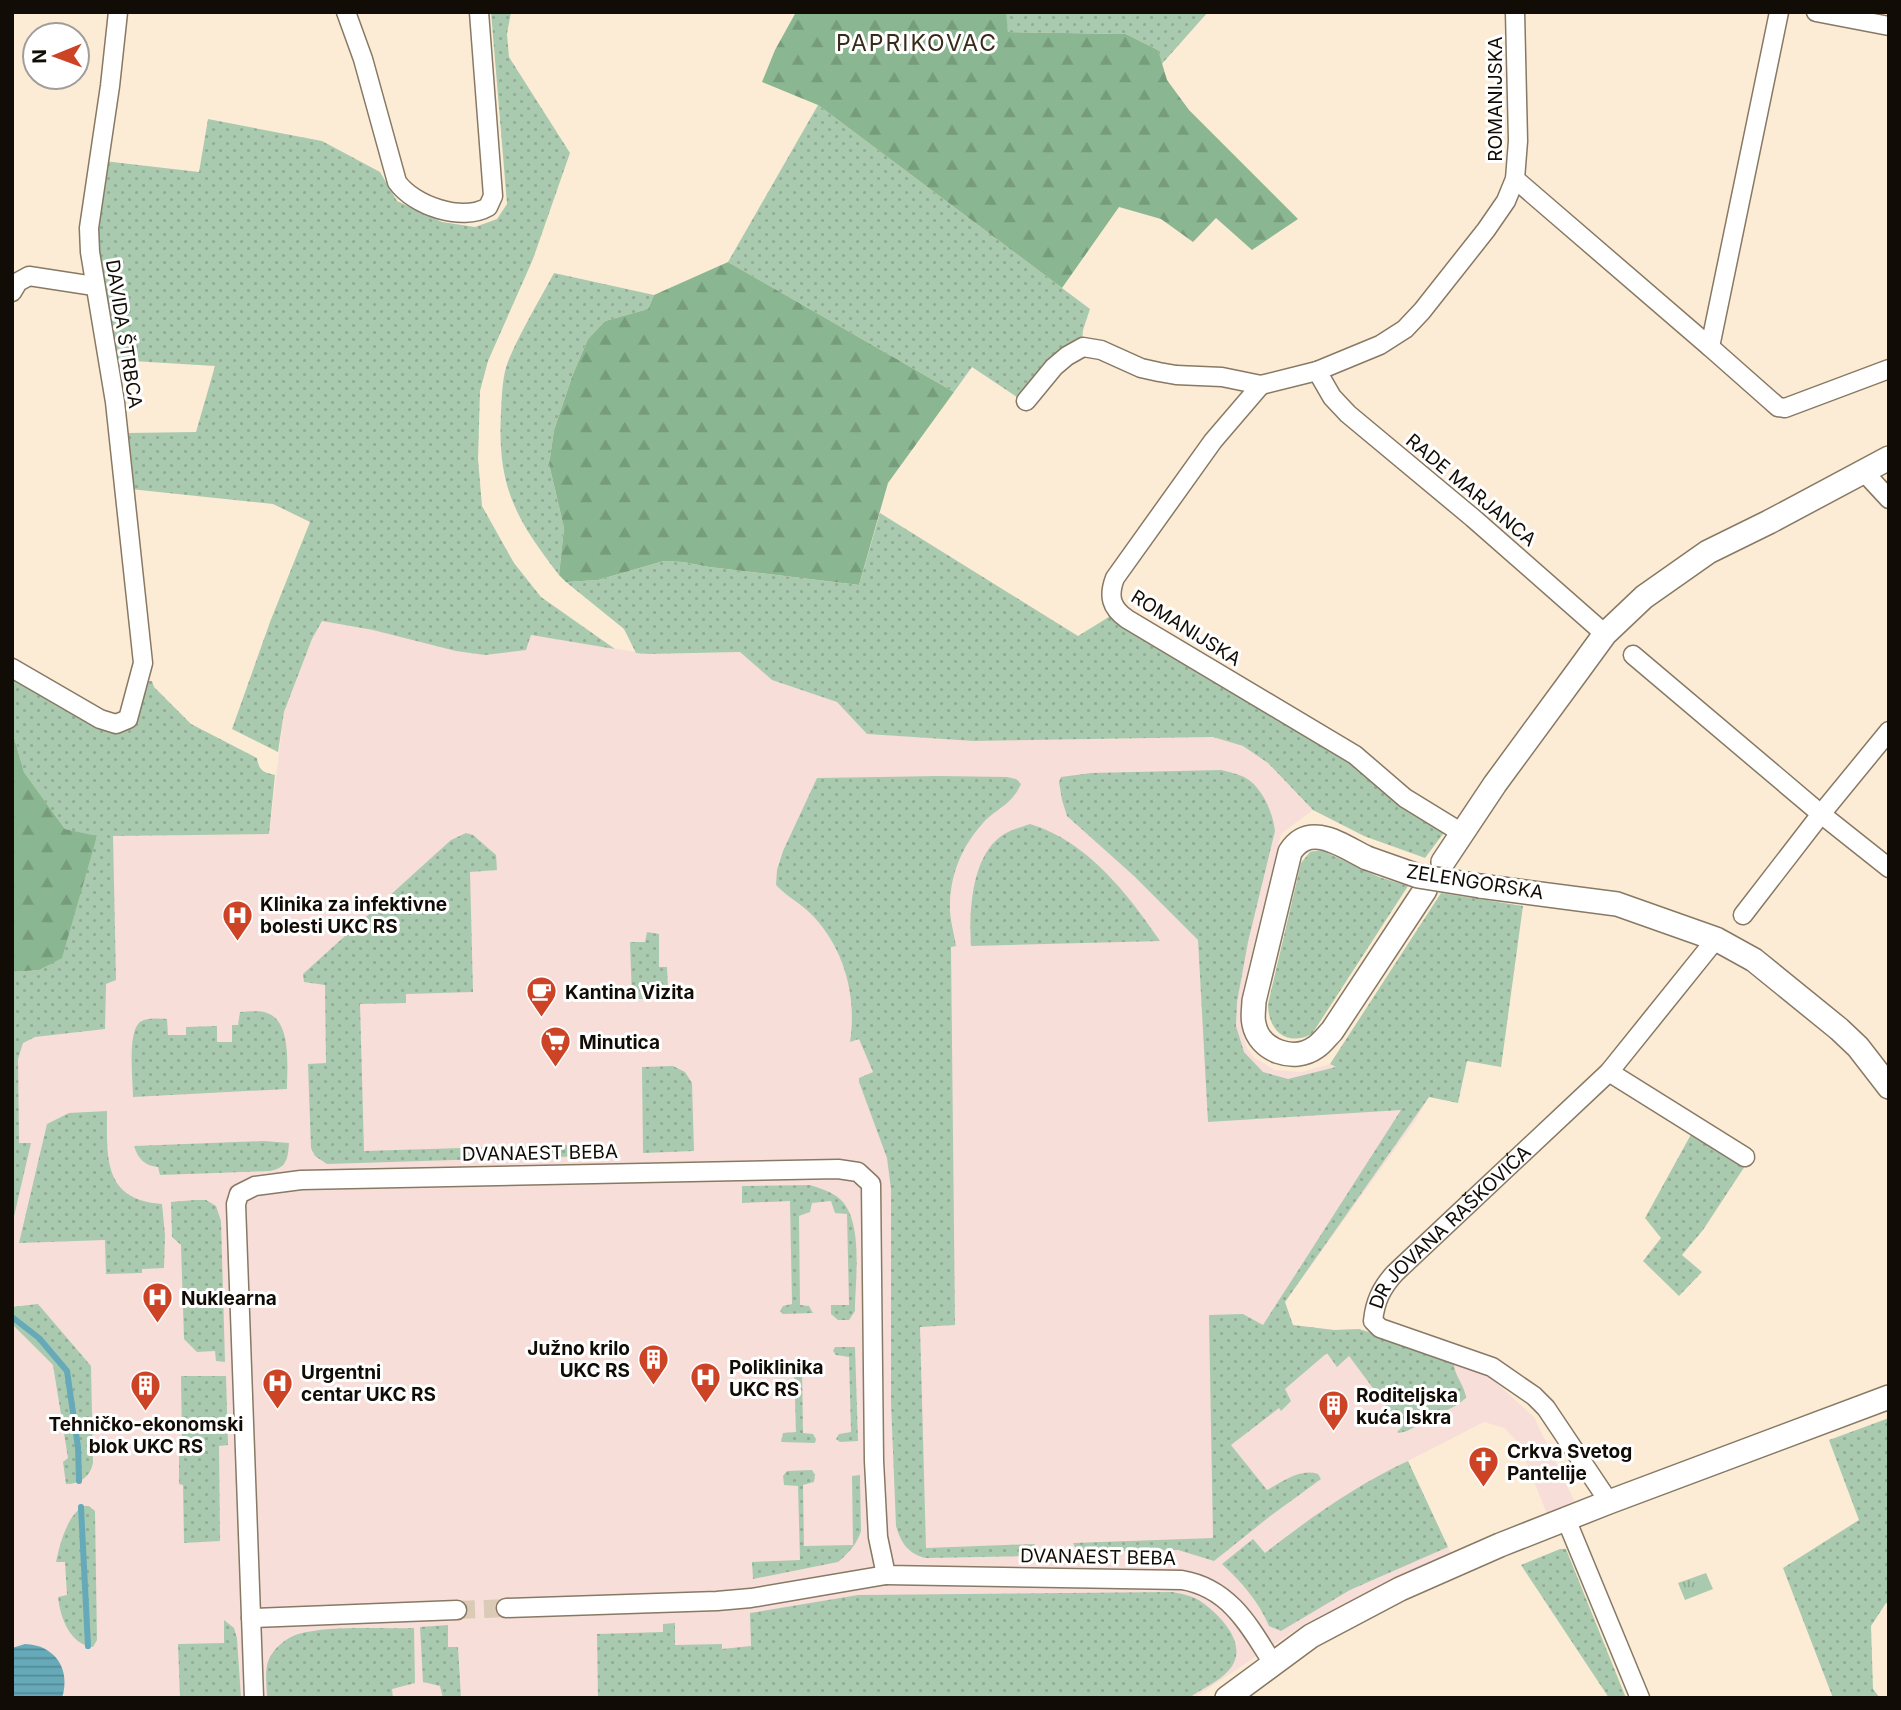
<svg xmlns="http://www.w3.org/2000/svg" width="1901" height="1710" font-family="Inter,sans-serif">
	<defs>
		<pattern id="grass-dots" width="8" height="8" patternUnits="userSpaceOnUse" patternTransform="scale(1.75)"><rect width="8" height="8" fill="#aacaaf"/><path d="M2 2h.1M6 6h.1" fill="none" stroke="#91ac95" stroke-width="1.8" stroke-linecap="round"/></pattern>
		<pattern id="forest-firs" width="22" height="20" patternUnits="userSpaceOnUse" patternTransform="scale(1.75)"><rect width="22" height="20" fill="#8ab791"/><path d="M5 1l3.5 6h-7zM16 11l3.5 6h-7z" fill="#769c7c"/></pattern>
		<pattern id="park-tufts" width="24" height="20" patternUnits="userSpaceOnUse" patternTransform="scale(1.75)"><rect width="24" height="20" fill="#aacaaf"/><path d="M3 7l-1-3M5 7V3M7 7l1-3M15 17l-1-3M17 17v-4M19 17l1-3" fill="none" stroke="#91ac95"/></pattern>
		<pattern id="water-rules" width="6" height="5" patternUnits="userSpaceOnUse" patternTransform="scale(1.75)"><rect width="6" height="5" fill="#66aab9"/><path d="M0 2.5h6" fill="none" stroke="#538994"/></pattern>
	</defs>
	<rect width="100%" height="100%" fill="#fdecd5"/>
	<path fill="#f8ded8" d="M322 621 373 630 530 635 649 654 740 652 772 680 837 702 867 734 974 741 1213 737 1243 746 1268 763 1313 810 1281 834 1243 990 1242 1032 1247 1048 1255 1058 1275 1070 1302 1072 1330 1064 1429 1097 1414 1123 1285 1302 1292 1325 1334 1330 1359 1329 1454 1359 1491 1378 1534 1417 1575 1502 1547 1514 1521 1449 1514 1438 1504 1428 1484 1422 1408 1461 1451 1553 1397 1576 1305 1624 1194 1698H12V972L39 970 97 836 269 834 284 712 312 639Z"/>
	<g fill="url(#grass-dots)">
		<path d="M491 12H511L507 34 509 57 570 153 533 259 488 361 480 391 478 459 482 506 514 563 541 597 615 649 531 635 526 650 485 655 456 651 373 630 322 621 312 639 284 712 278 752 232 729 270 622 310 522 273 504 130 489 126 433 196 432 215 366 116 360 96 238 104 161 199 172 208 119 322 141 380 172 397 201 442 222 475 227 497 219 507 204Z"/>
		<path d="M1208 12 1161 65 1158 50 1126 34 1008 32 1005 13Z"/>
		<path d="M818 105 1090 309 1083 330 1082 341 1020 399 972 367 954 392 728 262Z"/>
		<path d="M554 273 654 295 648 309 605 321 588 339 573 374 554 430 549 464 564 528 559 575C515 518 497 486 501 412 502 395 502 375 509 359 522 329 539 301 554 273Z"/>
		<path d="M880 513 1078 636 1112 615 1342 752 1446 830 1425 858 1364 836 1313 810 1268 763 1243 746 1213 737 974 741 867 734 837 702 772 680 740 652 649 654 636 653 624 629 566 582 598 580 664 561 683 562 709 567 859 585Z"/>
		<path d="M12 674 120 729 144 681H152L154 687 191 724 257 758C259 771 263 772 275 775L269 834 113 836 116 980 106 984 105 1029 35 1037 23 1043 18 1059 19 1143H31L12 1225V972L39 970 97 837 65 829 24 772 12 730Z"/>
		<path d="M1221 770C1229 772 1238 774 1244 777 1262 786 1273 813 1275 831L1248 942 1237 1002 1236 1026 1244 1052 1263 1072 1288 1079 1336 1067 1330 1064 1441 893 1523 906 1501 1067 1467 1061 1458 1103 1429 1097 1285 1302 1293 1325 1334 1330 1359 1329 1454 1359C1452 1374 1465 1384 1466 1398L1457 1405 1407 1431 1399 1433 1397 1432 1402 1427 1349 1356 1337 1367 1327 1353 1285 1389 1291 1401 1281 1411 1279 1408 1231 1445 1267 1490C1282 1482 1300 1468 1318 1474L1321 1479 1269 1517 1214 1561 1178 1550 1082 1552 1076 1549 1073 1543 1213 1538 1209 1315 1243 1314 1263 1325 1401 1110 1208 1122 1198 940 1134 876 1067 816 1062 800 1059 782 1061 777 1091 773Z"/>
		<path d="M939 776 1007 777 1016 779 1021 784C1011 806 998 807 983 823 963 845 951 872 950 903 949 917 954 933 956 946L951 947 955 1325 920 1327 926 1548 1035 1544 1032 1551 1026 1556 926 1558C908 1554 901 1543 896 1526L891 1403V1189L887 1158 859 1082V1078L873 1072 859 1039 850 1042C857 997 845 950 813 916 802 904 787 897 776 885L777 870 783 851 817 778Z"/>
		<path d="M1030 824C1087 841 1128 894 1160 941L971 946C969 913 971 859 1000 837 1009 830 1019 828 1030 824Z"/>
		<path d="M466 833 473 835 496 855 497 870 470 872 473 992 406 994V1003L360 1004 364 1151 596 1144 595 1150 587 1156 327 1164 315 1156 311 1148 308 1064 326 1063 325 985 304 982 303 974 451 840Z"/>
		<path d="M1321 850 1379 877 1408 886 1312 1034C1287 1047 1268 1031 1268 1004L1301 863 1310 852Z"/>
		<path d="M647 932 659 934V967H667L668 989H654V999H632L630 942H645Z"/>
		<path d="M240 1012C248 1012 259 1010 267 1013 292 1021 287 1068 287 1089L133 1097C133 1080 127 1032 140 1022 147 1017 159 1019 167 1019L168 1035H186V1027L217 1026V1042H232V1025H238Z"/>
		<path d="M673 1066 685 1072 692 1083 694 1151 643 1153 642 1067Z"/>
		<path d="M107 1111C107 1158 103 1200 162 1204L165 1235 164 1268 142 1269V1273L106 1274 105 1240 19 1243 47 1124 69 1113Z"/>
		<path d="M1694 1129 1747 1163 1703 1230 1682 1255 1702 1272 1679 1296 1643 1261 1661 1238 1645 1218Z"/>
		<path d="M264 1141 289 1143C288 1158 287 1168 270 1171L160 1175 158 1167C145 1166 138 1159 134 1146Z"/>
		<path d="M810 1185C820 1188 832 1192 840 1199 864 1221 855 1280 855 1311L849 1320H838L831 1314V1305H849L847 1214 835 1213 831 1201 812 1203 810 1212 799 1216 800 1305 809 1306 813 1313 783 1314 780 1311 783 1306 792 1304 790 1201 742 1203V1186Z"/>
		<path d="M195 1200H206L216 1206 221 1221 225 1362 216 1361 215 1351 197 1352 184 1339 181 1245 172 1237 171 1202Z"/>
		<path d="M38 1304 91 1366 93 1463C90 1477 80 1484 66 1484L63 1462 68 1458 53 1365 12 1324V1307Z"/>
		<path d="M835 1347H855L858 1441 840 1442 836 1439 839 1434 851 1432 849 1357 836 1355 833 1351Z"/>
		<path d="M794 1366H802L803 1433 813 1434 816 1439 815 1443 781 1442 783 1433 796 1432Z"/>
		<path d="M181 1376H226L228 1445 219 1446 220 1541 184 1543 183 1485 179 1484V1447L182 1446Z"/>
		<path d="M1889 1418V1604L1886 1603 1871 1626 1873 1689 1880 1698H1833L1783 1568 1859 1520 1829 1440Z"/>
		<path d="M1408 1461 1448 1547 1350 1590 1281 1631 1269 1626C1258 1600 1242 1583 1222 1564L1253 1539 1265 1553C1310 1518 1356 1485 1408 1461Z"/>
		<path d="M812 1470 815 1475 814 1482 803 1485 804 1546 853 1545 852 1476 860 1475 861 1531C857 1544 848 1554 838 1562L753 1579 752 1562 800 1560 798 1486 784 1485 783 1476 787 1471Z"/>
		<path d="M84 1506H89L95 1511 97 1640 93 1647C70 1645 60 1617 58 1597L67 1595 65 1562H56C60 1544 67 1515 84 1506Z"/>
		<path d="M1560 1549H1566L1626 1698H1609L1521 1565Z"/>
		<path d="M1172 1592C1183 1594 1194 1596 1203 1603 1222 1617 1250 1646 1229 1670 1219 1682 1201 1689 1189 1698H598L597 1634 663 1632V1624L675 1623V1645L722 1644V1649L751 1646 750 1613 858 1595Z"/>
		<path d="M224 1620 234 1628 237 1638 241 1698H180L178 1644 224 1643Z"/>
		<path d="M448 1625V1647H458L461 1698H443L440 1686 423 1682 420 1627Z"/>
		<path d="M414 1628 415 1683 392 1689 393 1698H267C267 1686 264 1670 269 1659 274 1648 286 1638 298 1634 331 1625 379 1629 414 1628Z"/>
	</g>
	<g fill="url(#forest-firs)">
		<path d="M796 12H1006L1008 32 1126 34 1158 50 1167 80 1189 110 1298 219 1252 250 1216 218 1193 242 1161 219 1119 207 1062 288 818 105 762 82 775 50Z"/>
		<path d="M728 262 954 392 888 483 859 585 709 567 683 562 664 561 598 580 566 582 559 575 564 528 549 464 554 430 573 374 588 339 605 321 648 309 654 295Z"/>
		<path d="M12 730 24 772 65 829 97 836 62 958 39 970 12 972Z"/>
	</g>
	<path fill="url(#park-tufts)" d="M1706 1573 1713 1589 1685 1600 1678 1583Z"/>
	<path fill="url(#water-rules)" d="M25 1644C55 1645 71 1669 62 1698H12V1648Z"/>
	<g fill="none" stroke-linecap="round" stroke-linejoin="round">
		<g stroke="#66aab9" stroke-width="6">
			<path d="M12 1317 39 1338 67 1371 78 1447 79 1481"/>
			<path d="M81 1507 88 1646"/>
		</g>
		<path stroke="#dacab6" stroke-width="18" stroke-dasharray="18 9" stroke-linecap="butt" d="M457 1610 506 1608"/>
		<defs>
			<g id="minor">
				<path d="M346 12 363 59 397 182C414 206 462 222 488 207L493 196 479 12"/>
				<path d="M1816 12 1889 26"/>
				<path d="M1515 179 1710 347 1779 12"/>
				<path d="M12 292 18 282 29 276 94 286"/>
				<path d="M1710 347 1770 400 1778 407 1785 408 1889 369"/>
				<path d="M1317 371 1332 397 1348 414 1473 518 1605 634"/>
				<path d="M1261 385 1213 441 1115 578C1108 596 1111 608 1127 619L1355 755 1405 798 1462 833"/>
				<path d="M1026 401 1054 367 1067 356 1083 347 1101 350 1141 368 1159 372 1176 375 1222 377 1261 385 1317 371 1380 345 1405 329 1422 311 1486 230 1506 201 1515 179 1518 141 1515 12"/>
				<path d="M1864 472 1889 499"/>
				<path d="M1633 655 1821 814 1889 868"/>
				<path d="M12 668 100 719 116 724 128 719 143 663 115 402 90 252 89 228 110 86 118 12"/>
				<path d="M1743 915 1821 814 1889 731"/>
				<path d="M1609 1072 1745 1157"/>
				<path id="s1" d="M1609 1502 1546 1408 1534 1396 1492 1367 1380 1328 1373 1321C1375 1302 1381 1288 1395 1273L1609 1072 1716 939"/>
				<path d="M1566 1519 1640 1698"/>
				<path d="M506 1608 717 1601 751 1598 886 1575"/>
				<path d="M251 1618 457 1610"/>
				<path d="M254 1698 236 1204 239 1194 255 1186 301 1180 838 1169 858 1172 871 1184 874 1461 878 1537 886 1575 1182 1580C1229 1588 1249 1625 1272 1662"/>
			</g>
			<g id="tertiary">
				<path d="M1367 858C1342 846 1310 821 1290 852L1254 1001C1254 1008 1252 1017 1254 1024 1259 1051 1294 1063 1316 1047 1322 1043 1327 1036 1332 1031L1425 890"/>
				<path d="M1443 862 1495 784 1578 671 1605 634 1644 597 1708 552 1769 522 1889 458"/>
				<path d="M1480 886 1617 904 1716 939 1754 960 1839 1029 1858 1047 1889 1087"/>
				<path d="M1227 1698 1311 1636 1400 1589 1500 1545 1609 1502 1889 1397"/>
			</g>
		</defs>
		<use href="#minor" stroke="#877964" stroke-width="21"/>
		<use href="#tertiary" stroke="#877964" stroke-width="26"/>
		<use href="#minor" stroke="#fff" stroke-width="18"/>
		<use href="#tertiary" stroke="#fff" stroke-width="23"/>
		<defs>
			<path id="tertiary-bridge" d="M1367 858 1418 876 1480 886"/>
		</defs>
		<use href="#tertiary-bridge" stroke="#877964" stroke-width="26" stroke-linecap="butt"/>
		<use href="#tertiary-bridge" stroke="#fff" stroke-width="23"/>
	</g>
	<defs>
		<symbol id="hospital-pin" viewBox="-11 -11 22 30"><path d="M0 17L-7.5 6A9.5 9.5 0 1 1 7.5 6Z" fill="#cd4325" stroke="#fff"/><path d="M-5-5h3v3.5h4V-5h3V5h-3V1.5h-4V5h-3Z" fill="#fff"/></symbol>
		<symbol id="cafe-pin" viewBox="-11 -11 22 30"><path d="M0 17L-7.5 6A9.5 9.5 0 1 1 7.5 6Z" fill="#cd4325" stroke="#fff"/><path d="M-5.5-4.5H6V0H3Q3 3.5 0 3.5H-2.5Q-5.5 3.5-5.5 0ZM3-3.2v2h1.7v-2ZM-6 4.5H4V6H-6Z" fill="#fff"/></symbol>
		<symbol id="supermarket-pin" viewBox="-11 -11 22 30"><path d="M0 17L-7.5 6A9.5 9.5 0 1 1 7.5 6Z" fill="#cd4325" stroke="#fff"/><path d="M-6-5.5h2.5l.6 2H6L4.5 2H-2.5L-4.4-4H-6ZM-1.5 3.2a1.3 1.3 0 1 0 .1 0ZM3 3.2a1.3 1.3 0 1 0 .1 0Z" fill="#fff"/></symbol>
		<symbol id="building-pin" viewBox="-11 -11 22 30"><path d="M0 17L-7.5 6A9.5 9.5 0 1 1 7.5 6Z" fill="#cd4325" stroke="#fff"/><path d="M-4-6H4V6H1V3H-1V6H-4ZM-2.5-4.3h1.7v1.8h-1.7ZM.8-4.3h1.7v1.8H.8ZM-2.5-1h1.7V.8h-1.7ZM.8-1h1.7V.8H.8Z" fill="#fff"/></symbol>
		<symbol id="church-pin" viewBox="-11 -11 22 30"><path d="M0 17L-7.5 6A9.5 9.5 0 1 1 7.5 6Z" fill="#cd4325" stroke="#fff"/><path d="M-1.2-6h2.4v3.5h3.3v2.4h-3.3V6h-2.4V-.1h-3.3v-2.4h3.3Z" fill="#fff"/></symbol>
	</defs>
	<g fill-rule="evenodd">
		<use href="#hospital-pin" x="220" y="898" width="35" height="47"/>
		<use href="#cafe-pin" x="524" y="974" width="35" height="47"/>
		<use href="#supermarket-pin" x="538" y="1024" width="35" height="47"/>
		<use href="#hospital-pin" x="140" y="1280" width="35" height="47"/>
		<use href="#building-pin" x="636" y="1342" width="35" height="47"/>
		<use href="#hospital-pin" x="688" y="1360" width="35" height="47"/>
		<use href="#hospital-pin" x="260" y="1366" width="35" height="47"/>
		<use href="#building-pin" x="128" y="1368" width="35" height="47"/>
		<use href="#building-pin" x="1316" y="1388" width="35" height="47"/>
		<use href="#church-pin" x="1466" y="1444" width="35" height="47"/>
	</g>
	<g text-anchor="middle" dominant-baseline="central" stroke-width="6" stroke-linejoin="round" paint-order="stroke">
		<g font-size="19" fill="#110c05" stroke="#fff">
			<text transform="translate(1495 99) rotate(-90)">ROMANIJSKA</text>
			<text transform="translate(124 334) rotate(81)">DAVIDA ŠTRBCA</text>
			<text transform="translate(1471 490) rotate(40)">RADE MARJANCA</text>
			<text transform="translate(1186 628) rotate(32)">ROMANIJSKA</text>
			<text transform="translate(1475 882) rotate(9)">ZELENGORSKA</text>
			<text transform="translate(540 1153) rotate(-1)">DVANAEST BEBA</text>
			<text stroke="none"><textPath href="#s1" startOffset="434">DR JOVANA RAŠKOVIĆA</textPath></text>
			<text transform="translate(1098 1557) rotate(1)">DVANAEST BEBA</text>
		</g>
		<g font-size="19" font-weight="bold" fill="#110c05" stroke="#fff" text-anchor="start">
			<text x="260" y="904">Klinika za infektivne<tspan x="260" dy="22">bolesti UKC RS</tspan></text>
			<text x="565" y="992">Kantina Vizita</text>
			<text x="579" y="1042">Minutica</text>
			<text x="181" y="1298">Nuklearna</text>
			<text x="630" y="1348" text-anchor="end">Južno krilo<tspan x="630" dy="22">UKC RS</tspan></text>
			<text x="729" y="1367">Poliklinika<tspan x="729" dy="22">UKC RS</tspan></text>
			<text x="301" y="1372">Urgentni<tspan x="301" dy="22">centar UKC RS</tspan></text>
			<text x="1356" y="1395">Roditeljska<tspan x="1356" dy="22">kuća Iskra</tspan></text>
			<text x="146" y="1424" text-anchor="middle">Tehničko-ekonomski<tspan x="146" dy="22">blok UKC RS</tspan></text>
			<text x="1507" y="1451">Crkva Svetog<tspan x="1507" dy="22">Pantelije</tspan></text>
		</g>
		<g font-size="23" letter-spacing="2" fill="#372a18" stroke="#fff">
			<text x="917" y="43">PAPRIKOVAC</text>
		</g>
	</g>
	<rect width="1901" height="1710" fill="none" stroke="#110c05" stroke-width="28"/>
	<g transform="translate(56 56) rotate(269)"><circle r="33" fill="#ffffff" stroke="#a09e9b" stroke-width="2"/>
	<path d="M0-5L12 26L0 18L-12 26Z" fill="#cd4325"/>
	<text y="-10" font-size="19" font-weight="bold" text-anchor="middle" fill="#110c05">N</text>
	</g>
</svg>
